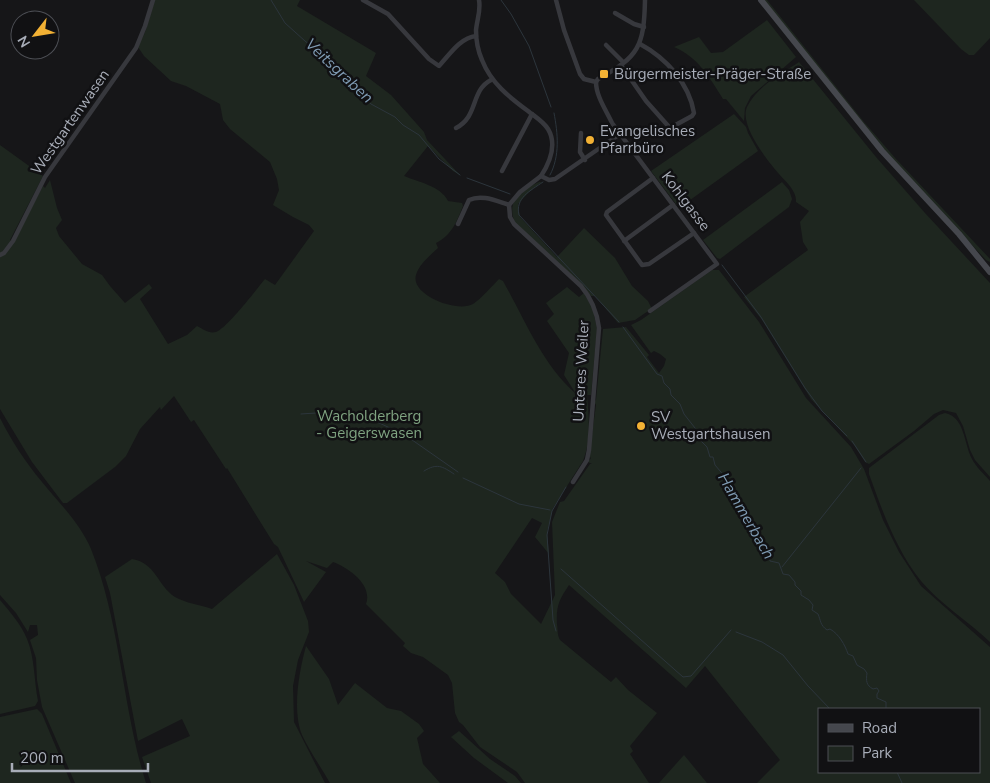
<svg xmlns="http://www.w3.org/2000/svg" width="990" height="783" font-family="'Nunito Sans',sans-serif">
	<rect width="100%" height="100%" fill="#161618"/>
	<g fill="#1e261f" fill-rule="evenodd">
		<path d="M155 0H300L297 6 376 53 366 76 391 95 424 132 427 140 461 176 453 171 428 146 404 176C418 182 441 186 448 201L462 203 463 206C457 221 452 235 436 243L438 248C431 255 419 264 416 275 410 295 457 313 473 304 482 298 491 287 499 279L503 281C525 320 542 364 576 394L564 375 569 353 547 321 554 314 546 303 567 287 579 297 584 293 593 309 597 329 591 395H587C589 417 591 441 583 461L553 508 547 532 549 554 535 537 542 523 532 518 495 573 505 582 511 594 541 624 555 595 552 522 560 502 564 501 590 464H592L588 462 591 458 589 456 596 405 594 402 596 400 603 329 626 327 649 355 647 357 659 373 664 366 666 359 660 354 654 351 651 353 631 325 641 320 712 270H719L759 322 806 398 851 447 864 469 883 520 899 552 921 586 990 647V783H757L780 760 705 666 686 688 569 585C559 600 556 606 557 624 558 630 557 635 560 640L611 682 616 677 628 690 657 713 630 746 633 751 630 754 649 783H525L517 772 480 747 463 725 459 722 455 713 452 683 448 675 423 657 411 653 403 646 405 643 366 604C373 585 349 568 333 562L327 568 306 561 326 572 304 602 278 547 274 544 227 468 226 469 194 420 191 422 174 396 161 410 160 407 140 429 126 456 115 467 67 503H63L32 462 0 409V145L43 176 10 240 13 242 43 186 45 188 50 180 57 208 62 220 56 228 59 236 82 264 102 275 110 286 125 303 149 284 152 288 140 299 168 344 187 335 197 326C203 329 209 334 216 332 227 328 256 290 265 279L275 285 314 231 309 225 293 217 273 205 279 190 277 179 270 162 230 129 223 120 220 104 186 86 171 81 144 56 138 47 145 32ZM819 709H979V772H819Z"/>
		<path d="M764 0H767L864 122 896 159 990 259V262L986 260 884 151Z"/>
		<path d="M914 0H990V38L974 55H969L961 49Z"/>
		<path d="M767 20 796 57 751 96 745 108 744 121 726 99H723C710 78 698 57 674 47L699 37 711 53 723 52Z"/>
		<path d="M799 62 876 157 925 213 990 283V477L975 460 970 450 963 426 956 413 943 410 934 414 914 431 869 464 865 462 854 445 811 399 762 320 744 297 808 250 803 242 800 222 809 211 796 202C797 191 786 182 779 174 767 160 739 125 747 107 757 86 781 74 799 62Z"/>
		<path d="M734 114 746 127 748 133 758 151 679 208 651 171Z"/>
		<path d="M539 182H542L529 192 518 204 520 217 557 257 584 228 615 258 632 286 648 301 651 307V309L635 320 618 323 595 296H591L515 223C506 201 520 190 539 182Z"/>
		<path d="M782 182 789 190 792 199 789 207 720 259 717 258 703 240Z"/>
		<path d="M945 413C965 417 964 444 972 459 976 467 984 474 990 481V642C968 621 940 604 921 581 896 550 882 510 869 474V468L939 415Z"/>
		<path d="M0 418C11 440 26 463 42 482 59 503 80 523 91 549 121 624 122 707 146 783H75L42 707 37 680 36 658 30 640 38 635 37 625H30L28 632 16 613 0 595Z"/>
		<path d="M277 554 294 585 308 621 309 632 298 660 293 686 294 722 325 783H151L142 757 190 736 182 719 138 741 110 593 105 577 132 559C156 563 157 585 175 597 185 603 201 605 212 609Z"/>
		<path d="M0 600C10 612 21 624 27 639 35 658 34 681 38 701L35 706 0 714Z"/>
		<path d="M306 646 329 679 338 705 355 683 387 708 401 711 419 724 424 731 417 738 423 764 440 783H330C321 767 310 752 302 735 292 710 299 672 306 646Z"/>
		<path d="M37 709 42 714 71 783H0V717Z"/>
		<path d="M459 731 490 759 515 776 521 783H508L474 758 451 737Z"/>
		<path d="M684 755 707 783H659Z"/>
	</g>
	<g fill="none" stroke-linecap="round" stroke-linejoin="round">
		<g stroke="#2c353c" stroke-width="1">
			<path d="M271 0 285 23 305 41 344 72 356 85 362 96 371 104 395 117 403 125 419 135 439 159 460 175"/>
			<path d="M501 0 511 14 529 46 551 107"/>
			<path d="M550 175C560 156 558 134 554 113"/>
			<path d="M467 178 510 194"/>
			<path d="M543 182C530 191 515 198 519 215L619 322"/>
			<path d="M722 265 761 317 805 388 822 411 847 436"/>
			<path d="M623 327 657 374 662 376 664 383 670 389 671 395 680 404 684 414 695 428 700 440 707 447 710 457H713L715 465 726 478 725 483 726 486 732 490 733 496 737 500V507L745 511C748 521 753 527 757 536L761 538 764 545V549L769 551 770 561 779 563 783 574 789 575 795 582V585L801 591V595L809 600 813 605 812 610 818 614C821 621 820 625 827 630L830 629C839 634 845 645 848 654L853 656 857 665 864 669 867 673C866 681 866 685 873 689L877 688 879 691 877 694V698L886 702V709"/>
			<path d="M301 414 316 413 375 421 405 435 458 472"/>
			<path d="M852 441 866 462"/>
			<path d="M424 471C437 463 442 466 454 474"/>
			<path d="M463 478 519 504 550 510"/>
			<path d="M782 567 861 468"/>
			<path d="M561 569 683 677 691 676 731 630"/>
			<path d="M556 631 553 620 547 535 552 511 566 487"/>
			<path d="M736 632 762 642 783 655 808 686 830 709"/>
			<path d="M897 772 902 783"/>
		</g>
		<g stroke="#37383d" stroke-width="4.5">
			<path d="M363 0 388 14 429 59 439 66C450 54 460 38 476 36"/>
			<path d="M479 0C481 11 477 19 476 30 476 40 478 51 482 60 491 83 509 97 528 111 534 116 543 121 548 129 557 144 550 162 541 176"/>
			<path d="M556 0 564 30 580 74 584 79 596 82C596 96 606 110 612 123L717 264 650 311"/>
			<path d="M615 13 634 24 644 27"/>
			<path d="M606 45 623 62"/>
			<path d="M621 65 646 101 670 128 692 116 694 113C689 83 666 58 640 44"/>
			<path d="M596 82 598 79C639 57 644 46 645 0"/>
			<path d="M456 128C479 116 470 91 491 80"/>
			<path d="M581 133 580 152 585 160"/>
			<path d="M502 171 532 114"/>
			<path d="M653 178 607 212 606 215 642 265 649 264 694 233"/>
			<path d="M458 224 469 200C482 194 496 201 509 205"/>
			<path d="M624 241 673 205"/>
			<path d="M0 255 4 253 13 241 45 177 136 48 145 26 153 0"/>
			<path d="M573 482 587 460 589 450 599 328C597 312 592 299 581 286L514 224 510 217 509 205 520 192 541 176 549 180 555 179 620 134"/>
		</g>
		<path stroke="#45474d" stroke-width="6" d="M761 0 882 151 959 234 990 272"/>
	</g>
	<g fill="#f2b134" stroke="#111113" stroke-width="2">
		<rect x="599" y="69" width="10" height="10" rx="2.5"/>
		<circle cx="590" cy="140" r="5"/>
		<circle cx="641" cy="426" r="5"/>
	</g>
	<g text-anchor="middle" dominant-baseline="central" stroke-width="5" stroke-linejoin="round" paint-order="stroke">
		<g font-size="15" fill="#a8adb8" stroke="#111113" text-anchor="start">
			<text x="614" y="74">Bürgermeister-Präger-Straße</text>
			<text x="600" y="131">Evangelisches<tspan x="600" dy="17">Pfarrbüro</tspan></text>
			<text x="651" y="417">SV<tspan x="651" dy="17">Westgartshausen</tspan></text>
		</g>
		<g font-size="15" fill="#a8adb8" stroke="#111113">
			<text transform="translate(70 122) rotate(-55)">Westgartenwasen</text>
			<text transform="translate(686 201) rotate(53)">Kohlgasse</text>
			<text transform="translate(581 371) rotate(-87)">Unteres Weiler</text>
		</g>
		<g font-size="15" fill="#7fa381" stroke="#111113">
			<text x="369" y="416">Wacholderberg<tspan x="369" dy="17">- Geigerswasen</tspan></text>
		</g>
		<g font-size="16" font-style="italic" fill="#7f9bb3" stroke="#111113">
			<text transform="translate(339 71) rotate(43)">Veitsgraben</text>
			<text transform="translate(746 516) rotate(60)">Hammerbach</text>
		</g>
	</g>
	<rect x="818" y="708" width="162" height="65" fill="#111113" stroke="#4d4f55"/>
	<rect x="828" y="724" width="25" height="8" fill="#45474d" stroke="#4d4f55"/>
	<text x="862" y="733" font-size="15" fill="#a8adb8">Road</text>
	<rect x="828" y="746" width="25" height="15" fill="#1e261f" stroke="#4d4f55"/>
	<text x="862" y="758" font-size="15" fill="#a8adb8">Park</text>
	<g transform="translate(35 35) rotate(239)"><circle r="24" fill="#111113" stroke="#4d4f55"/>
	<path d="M0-4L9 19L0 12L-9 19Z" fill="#f2b134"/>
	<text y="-8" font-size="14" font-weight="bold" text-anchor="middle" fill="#a8adb8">N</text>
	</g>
	<path d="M12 763v8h136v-8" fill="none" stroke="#a8adb8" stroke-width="2.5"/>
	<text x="20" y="763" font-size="15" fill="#a8adb8" stroke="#111113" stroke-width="4" paint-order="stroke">200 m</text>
</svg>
